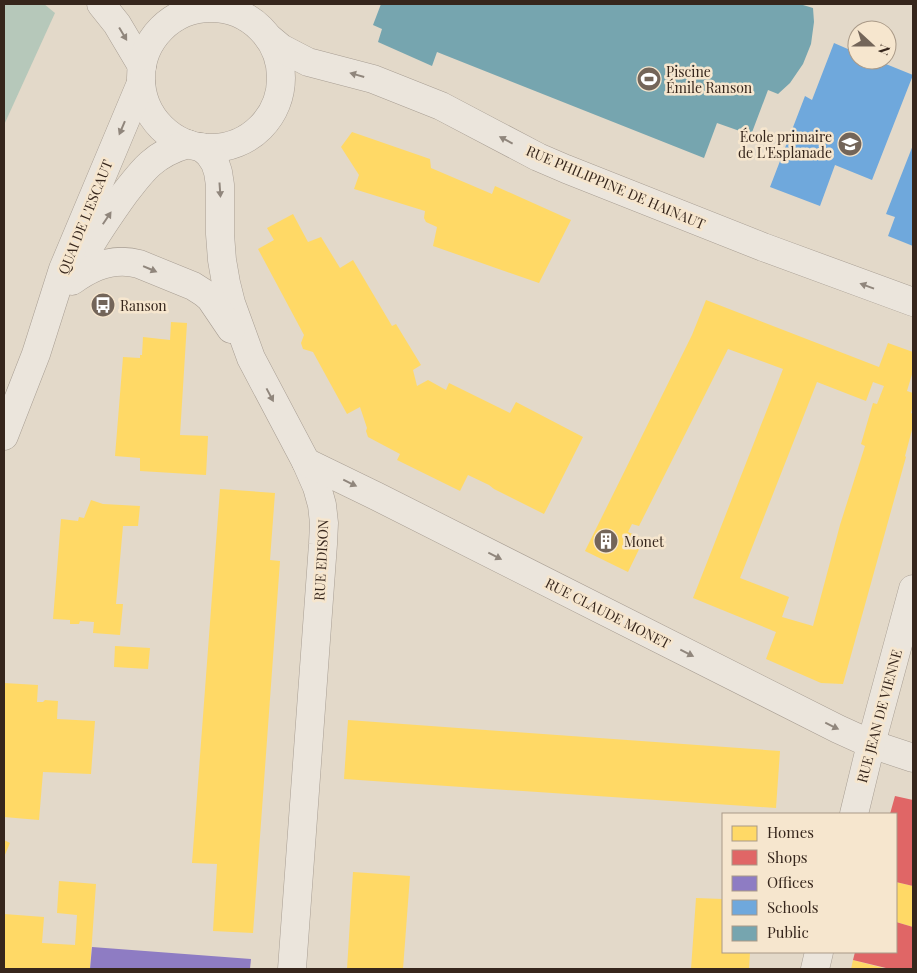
<svg xmlns="http://www.w3.org/2000/svg" width="917" height="973" font-family="'Playfair Display',serif">
	<rect width="100%" height="100%" fill="#e3d9c9"/>
	<path fill="#b6c8ba" d="M4 4H44L55 13 4 125Z"/>
	<g fill="#ffd966" fill-rule="evenodd">
		<path d="M352 132 430 159 431 168 492 194 495 186 571 220 539 283 433 246 437 227 426 222 424 218 425 211 354 189 359 175 341 147Z"/>
		<path d="M293 214 308 242 321 237 340 268 353 260 392 326 396 324 421 365 413 370 417 386 428 380 446 390 449 383 510 413 516 402 583 437 544 514 494 489 489 485 468 475 460 491 397 460 400 454 368 437 366 431 367 428 360 407 347 414 313 352 303 349 301 343 304 335 258 249 274 240 267 228Z"/>
		<path d="M706 300 879 367 888 343 913 352V371L907 391 913 393V405L911 413 913 414V426L905 456 906 457 843 684 821 683 766 659 776 632 693 598 783 369 728 349 639 526 632 524 628 532 644 539 628 572 585 551 692 335ZM817 382 866 401 873 382 884 386 877 404 873 403 861 444 865 446 840 525 813 626 782 617 789 597 740 578Z"/>
		<path d="M171 322 187 323 180 435 208 436 206 475 140 471V458L115 456 123 357 140 358V355H142L143 337 170 340Z"/>
		<path d="M220 489 275 493 270 560 280 561 253 933 213 931 217 864 192 863Z"/>
		<path d="M91 500 103 504 140 506 138 526H123L116 604H123L120 635 93 633 94 622 80 621 79 624H70V620L53 619 61 519 78 521 79 517 84 518Z"/>
		<path d="M115 646 150 648 148 669 114 667Z"/>
		<path d="M4 683 38 685 37 702H43L45 700 58 701 57 719 95 721 91 774 43 772 39 820 4 817Z"/>
		<path d="M348 720 780 751 776 808 344 779Z"/>
		<path d="M4 840 10 843 4 857Z"/>
		<path d="M353 872 410 876 403 969H347Z"/>
		<path d="M59 881 96 884 90 969H4V914L44 917 42 943 75 945 77 915 57 913Z"/>
		<path d="M896 882 913 886V927L896 922Z"/>
		<path d="M696 898 723 899V952H750L749 969H691Z"/>
		<path d="M853 960 887 969H851Z"/>
	</g>
	<g fill="#e06666">
		<path d="M895 796 913 800V886L896 882V814H890Z"/>
		<path d="M896 922 913 927V969H890L853 960 855 952H896Z"/>
	</g>
	<path fill="#8e7cc3" d="M92 947 251 959 250 969H90Z"/>
	<g fill="#6fa8dc">
		<path d="M834 43 857 53V60H876L913 75 872 180 835 165 820 206 770 187 805 96 812 100Z"/>
		<path d="M913 145V246L888 236 895 217 886 214Z"/>
	</g>
	<path fill="#76a5af" d="M381 4H803V5L813 8 814 22 811 44 803 64 790 83 778 94 768 90 751 135 717 123 704 158 437 52 432 66 378 42 382 29 373 25Z"/>
	<g fill="none" stroke-linecap="round" stroke-linejoin="round">
		<defs>
			<g id="street">
				<path d="M101 4 117 24 142 66"/>
				<circle cx="211" cy="78" r="70"/>
				<path d="M269 38 281 48 308 62 373 79 441 106 538 157 566 169 763 247 913 302"/>
				<path d="M201 147 209 154 215 163 218 172 220 185V234L222 260 226 283 231 303 251 358 306 462 317 487 322 505 324 523 323 544 292 969"/>
				<path d="M83 258C95 235 110 214 125 193 133 183 141 172 150 164 161 154 174 148 188 144"/>
				<path d="M72 281C92 266 114 257 139 264L193 286 204 293 210 298 231 329"/>
				<path d="M4 436 36 354 63 269 141 83"/>
				<path d="M306 462 376 496 838 729 871 744 913 758"/>
				<path d="M854 814 871 744 913 589"/>
				<path d="M815 969 819 952"/>
			</g>
		</defs>
		<use href="#street" stroke="#a89e93" stroke-width="29"/>
		<use href="#street" stroke="#ebe5dc" stroke-width="28"/>
	</g>
	<defs><path id="oneway-solid" d="M-6-.8H1V-3.2L6.5 0L1 3.2V.8H-6Z" transform="scale(1.25)"/></defs>
	<g fill="#90867c">
		<use href="#oneway-solid" transform="translate(123 34) rotate(59)"/>
		<use href="#oneway-solid" transform="translate(357 75) rotate(-164)"/>
		<use href="#oneway-solid" transform="translate(122 128) rotate(113)"/>
		<use href="#oneway-solid" transform="translate(506 140) rotate(-152)"/>
		<use href="#oneway-solid" transform="translate(220 190) rotate(86)"/>
		<use href="#oneway-solid" transform="translate(107 218) rotate(-56)"/>
		<use href="#oneway-solid" transform="translate(150 269) rotate(23)"/>
		<use href="#oneway-solid" transform="translate(867 286) rotate(-160)"/>
		<use href="#oneway-solid" transform="translate(270 395) rotate(62)"/>
		<use href="#oneway-solid" transform="translate(350 483) rotate(26)"/>
		<use href="#oneway-solid" transform="translate(495 556) rotate(27)"/>
		<use href="#oneway-solid" transform="translate(687 653) rotate(27)"/>
		<use href="#oneway-solid" transform="translate(832 726) rotate(26)"/>
	</g>
	<defs>
		<symbol id="stadium-disc" viewBox="-11 -11 22 22"><circle r="9.5" fill="#736559" stroke="#f6e6ce"/><path d="M0-5a6.5 5 0 1 0 0 10a6.5 5 0 1 0 0-10ZM-3.5-1.8h7v3.6h-7Z" fill="#fff"/></symbol>
		<symbol id="school-disc" viewBox="-11 -11 22 22"><circle r="9.5" fill="#736559" stroke="#f6e6ce"/><path d="M0-5L7-2L0 1L-7-2ZM-4 1L0 2.5L4 1V4Q0 6-4 4Z" fill="#fff"/></symbol>
		<symbol id="bus-disc" viewBox="-11 -11 22 22"><circle r="9.5" fill="#736559" stroke="#f6e6ce"/><path d="M-5-6H5V4H4V6H2V4H-2V6H-4V4H-5ZM-3.5-4V0h7V-4ZM-3.5 1.2v1.5H-2V1.2ZM2 1.2v1.5H3.5V1.2Z" fill="#fff"/></symbol>
		<symbol id="building-disc" viewBox="-11 -11 22 22"><circle r="9.5" fill="#736559" stroke="#f6e6ce"/><path d="M-4-6H4V6H1V3H-1V6H-4ZM-2.5-4.3h1.7v1.8h-1.7ZM.8-4.3h1.7v1.8H.8ZM-2.5-1h1.7V.8h-1.7ZM.8-1h1.7V.8H.8Z" fill="#fff"/></symbol>
	</defs>
	<g fill-rule="evenodd">
		<use href="#stadium-disc" x="635" y="65" width="28" height="28"/>
		<use href="#school-disc" x="836" y="130" width="28" height="28"/>
		<use href="#bus-disc" x="89" y="291" width="28" height="28"/>
		<use href="#building-disc" x="592" y="527" width="28" height="28"/>
	</g>
	<g text-anchor="middle" dominant-baseline="central" stroke-width="5" stroke-linejoin="round" paint-order="stroke">
		<g font-size="14" fill="#36261c" stroke="#f6e6ce" text-anchor="start">
			<text x="666" y="71">Piscine<tspan x="666" dy="16">Émile Ranson</tspan></text>
			<text x="832" y="136" text-anchor="end">École primaire<tspan x="832" dy="16">de L'Esplanade</tspan></text>
			<text x="120" y="305">Ranson</text>
			<text x="624" y="541">Monet</text>
		</g>
		<g font-size="14" fill="#36261c" stroke="#f6e6ce">
			<text transform="translate(616 187) rotate(23)">RUE PHILIPPINE DE HAINAUT</text>
			<text transform="translate(85 217) rotate(-68)">QUAI DE L'ESCAUT</text>
			<text transform="translate(321 560) rotate(-87)">RUE EDISON</text>
			<text transform="translate(608 613) rotate(27)">RUE CLAUDE MONET</text>
			<text transform="translate(879 716) rotate(-75)">RUE JEAN DE VIENNE</text>
		</g>
	</g>
	<rect width="917" height="973" fill="none" stroke="#36261c" stroke-width="10"/>
	<rect x="722" y="813" width="175" height="140" fill="#f6e6ce" stroke="#a99987"/>
	<rect x="732" y="826" width="25" height="15" fill="#ffd966" stroke="#a99987"/>
	<text x="767" y="838" font-size="15" fill="#36261c">Homes</text>
	<rect x="732" y="850" width="25" height="15" fill="#e06666" stroke="#a99987"/>
	<text x="767" y="863" font-size="15" fill="#36261c">Shops</text>
	<rect x="732" y="876" width="25" height="15" fill="#8e7cc3" stroke="#a99987"/>
	<text x="767" y="888" font-size="15" fill="#36261c">Offices</text>
	<rect x="732" y="900" width="25" height="15" fill="#6fa8dc" stroke="#a99987"/>
	<text x="767" y="913" font-size="15" fill="#36261c">Schools</text>
	<rect x="732" y="926" width="25" height="15" fill="#76a5af" stroke="#a99987"/>
	<text x="767" y="938" font-size="15" fill="#36261c">Public</text>
	<g transform="translate(872 45) rotate(111)"><circle r="24" fill="#f6e6ce" stroke="#a99987"/>
	<path d="M0-4L9 19L0 12L-9 19Z" fill="#736559"/>
	<text y="-8" font-size="14" font-weight="bold" text-anchor="middle" fill="#36261c">N</text>
	</g>
</svg>
